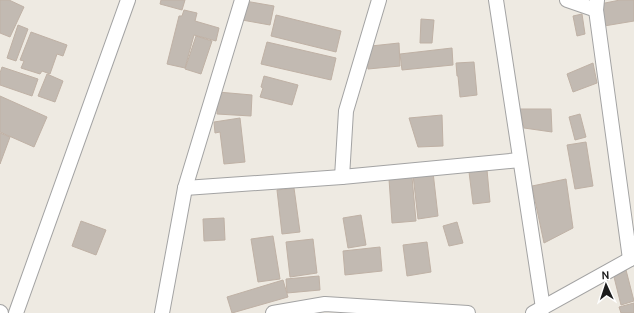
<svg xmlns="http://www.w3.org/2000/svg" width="634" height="313" font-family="Cabin,sans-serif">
	<rect width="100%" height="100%" fill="#eeeae2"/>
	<g fill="#c2bab2" stroke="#bfb1a5">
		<path d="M0 0H9L24 7 10 37 0 33Z"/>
		<path d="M161 0H185L182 10 160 4Z"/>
		<path d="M620 0H634V21L604 26 600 4Z"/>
		<path d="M245 1 274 6 270 25 242 20Z"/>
		<path d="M184 10 197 13 195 21 219 28 216 41 194 35 185 68 167 64 179 16H182Z"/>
		<path d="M582 14 585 34 577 36 573 16Z"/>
		<path d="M276 15 341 31 336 52 271 36Z"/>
		<path d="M421 19 434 20 432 43H420Z"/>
		<path d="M18 25 28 29 16 61 7 58Z"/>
		<path d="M31 32 67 45 63 56 57 54 50 74 42 71 40 74 21 68 24 61 20 60Z"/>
		<path d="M196 36 212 41 201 74 185 69Z"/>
		<path d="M267 42 336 58 331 80 261 64Z"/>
		<path d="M399 43 400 66 368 69 366 48 371 46Z"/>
		<path d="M452 48 453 65 402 70 400 54Z"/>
		<path d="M474 62 477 95 460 97 458 76H457L456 63Z"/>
		<path d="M593 63 597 83 573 92 567 74Z"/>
		<path d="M2 67 38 79 32 96 0 85V73Z"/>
		<path d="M47 74 63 81 55 102 38 96Z"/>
		<path d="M264 76 298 85 292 105 260 97 263 88 261 87Z"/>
		<path d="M218 92 252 95 251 116 217 114Z"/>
		<path d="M0 96 47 117 34 147 0 132Z"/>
		<path d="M520 109H551L552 132 524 128Z"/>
		<path d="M580 114 586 137 575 140 569 117Z"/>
		<path d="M442 115 443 146 418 147 409 118Z"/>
		<path d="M240 118 245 162 224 164 220 132 215 133 214 122Z"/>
		<path d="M0 133 10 137 0 164Z"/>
		<path d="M586 142 593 186 575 189 567 145Z"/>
		<path d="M487 170 490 202 473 204 469 172Z"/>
		<path d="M433 172 438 216 418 219 413 175Z"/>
		<path d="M412 177 416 221 392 223 389 179Z"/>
		<path d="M566 179 573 228 544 243 532 186Z"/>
		<path d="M294 188 300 232 282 234 277 190Z"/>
		<path d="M361 215 366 245 348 248 343 218Z"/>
		<path d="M224 218 225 240 204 241 203 219Z"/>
		<path d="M81 221 106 230 96 255 72 246Z"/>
		<path d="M457 222 463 243 449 246 443 226Z"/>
		<path d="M273 236 280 279 258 282 251 239Z"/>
		<path d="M313 239 317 273 290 277 286 242Z"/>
		<path d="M427 242 431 272 407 276 403 245Z"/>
		<path d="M380 247 382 271 345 275 343 251Z"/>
		<path d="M626 270 634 301 621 305 613 273Z"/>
		<path d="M319 276 320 290 287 293 286 279Z"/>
		<path d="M283 280 288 297 232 313 227 297Z"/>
		<path d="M634 303V313H621L619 307Z"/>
	</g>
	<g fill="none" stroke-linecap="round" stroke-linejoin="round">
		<defs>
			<g id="minor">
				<path d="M496 0 543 308"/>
				<path d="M567 0 596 10"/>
				<path d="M597 0 596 10 630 259"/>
				<path d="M342 177 346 111 379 0"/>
				<path d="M185 188 342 177 520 160"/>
				<path d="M0 312 1 313"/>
				<path d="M16 313 128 0"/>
				<path d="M162 313 185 188 242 0"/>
				<path d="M273 313 325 304 468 313"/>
				<path d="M533 313 634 257"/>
			</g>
		</defs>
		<use href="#minor" stroke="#a3a3a3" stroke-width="16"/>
		<use href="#minor" stroke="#fff" stroke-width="14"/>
	</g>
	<g transform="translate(606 285) rotate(357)" stroke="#ffffff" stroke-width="3" paint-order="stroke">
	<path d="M0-3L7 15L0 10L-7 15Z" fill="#1c1c1c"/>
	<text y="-6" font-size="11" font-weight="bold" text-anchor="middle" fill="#1c1c1c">N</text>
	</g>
</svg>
